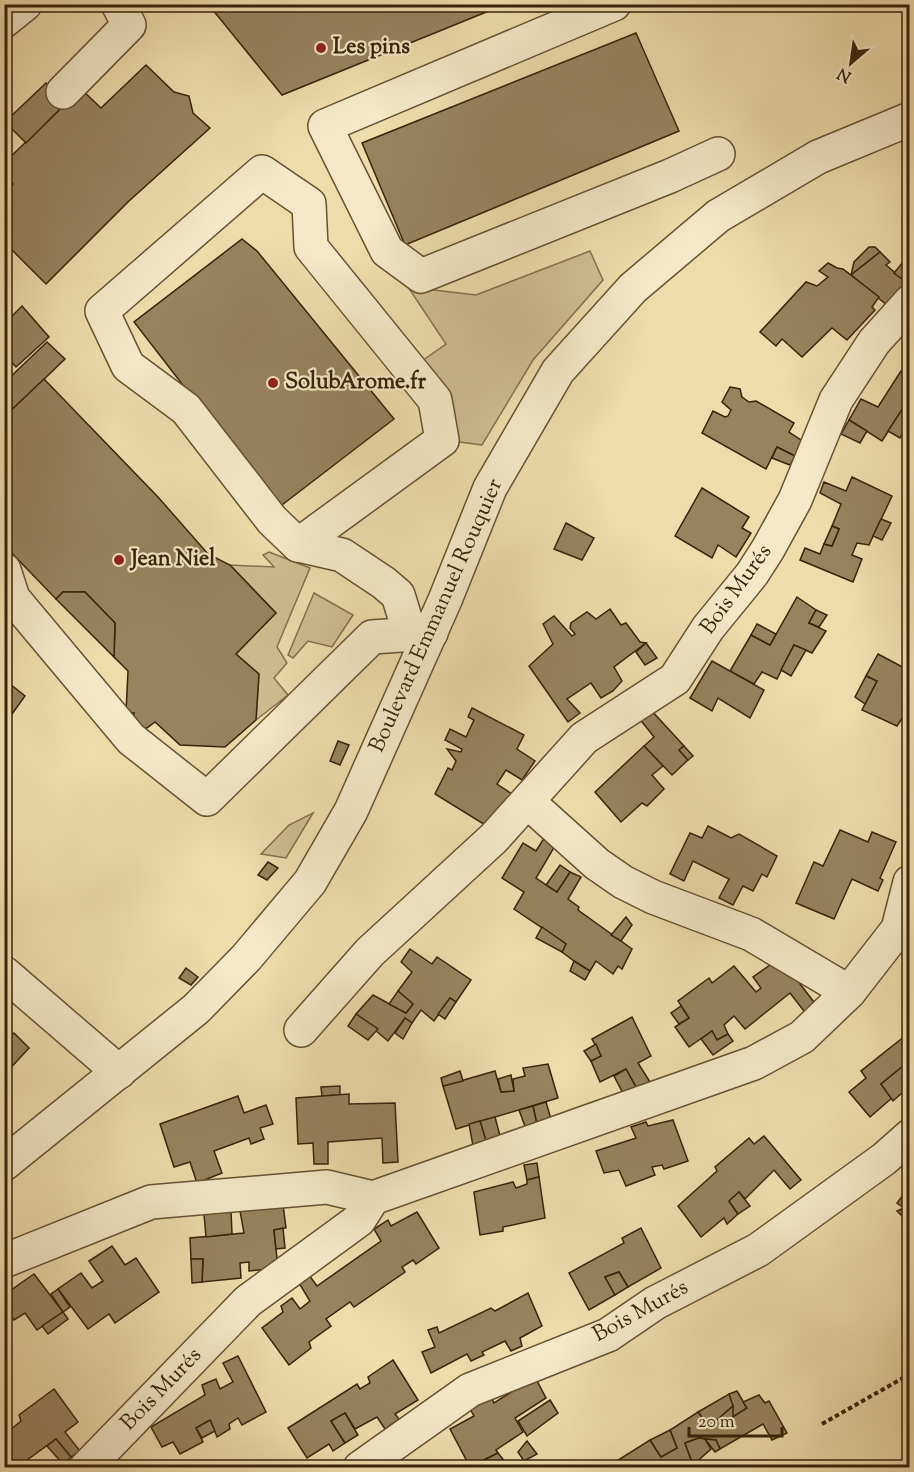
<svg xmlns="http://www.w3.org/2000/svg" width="914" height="1472" font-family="'Sorts Mill Goudy',serif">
	<rect width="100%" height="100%" fill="#eedcab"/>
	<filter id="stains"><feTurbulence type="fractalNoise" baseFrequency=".00333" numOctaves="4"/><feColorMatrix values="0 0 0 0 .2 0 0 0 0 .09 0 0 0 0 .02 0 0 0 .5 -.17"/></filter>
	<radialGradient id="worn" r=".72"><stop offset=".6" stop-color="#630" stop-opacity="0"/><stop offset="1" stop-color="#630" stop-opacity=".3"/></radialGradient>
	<g fill="#cfbd90" stroke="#84704d" stroke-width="1.5">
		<path d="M590 251 603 280 533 360 482 445 452 441 419 363 446 344 408 287 476 295Z"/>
		<path d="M269 552 310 568 277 647 287 663 274 678 288 695 256 720 259 674 236 654 276 613 230 565 274 567 263 555Z"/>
		<path d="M314 593 353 615 332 647 308 641 293 658 288 655Z"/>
		<path d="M313 813 286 858 261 854 289 825Z"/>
	</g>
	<g fill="#97835e" stroke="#38230a" stroke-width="1.5">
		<path d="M208 4H506L282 95Z"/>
		<path d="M636 33 679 131 405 245 362 143Z"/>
		<path d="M146 65 174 92 189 96 193 113 210 128 129 201 46 284 4 242V193L13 184 4 175V163L81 89 101 108Z"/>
		<path d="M46 83 66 103 26 143 5 122Z"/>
		<path d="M242 239 257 251 394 419 278 508 134 322Z"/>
		<path d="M869 247H875L880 252 851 275 854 262Z"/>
		<path d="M880 252 890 262 886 265 910 285V296L894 311 851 275Z"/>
		<path d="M903 262 910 268V285L894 273Z"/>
		<path d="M828 263 837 268 843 269 879 297 872 307 875 310 847 340 832 328 802 357 782 339 776 346 760 332 806 282 817 286 828 277 819 271Z"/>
		<path d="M22 306 49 337 16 367 4 354V324Z"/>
		<path d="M47 342 65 359 13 409 4 401V383Z"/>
		<path d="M901 371 910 375V410L904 407 882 441 849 420 861 399 878 407Z"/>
		<path d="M44 379 158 497 208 554 230 565 276 613 236 654 259 674 256 720 225 747 180 745 155 722 147 728 132 727 134 713 126 712 128 671 114 657 115 623 85 592H63L56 599 4 545V417Z"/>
		<path d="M730 387 740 389 742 397 749 402 756 401 794 423 789 432 804 442 795 456 777 447 766 469 702 433 713 411 725 417 728 416 731 410 722 402Z"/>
		<path d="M901 411 910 416V421L900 438 888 431Z"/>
		<path d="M849 420 867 431 860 443 841 434Z"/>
		<path d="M777 447 795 456 790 465 772 458Z"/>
		<path d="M852 477 892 496 869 545 857 543 852 555 862 559 853 582 800 560 805 548 820 554 824 544 832 546 839 529 832 526 841 504 820 493 824 482 846 491Z"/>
		<path d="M702 488 749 517 742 528 751 533 736 557 718 545 712 558 675 536Z"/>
		<path d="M881 519 891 523 882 540 873 536Z"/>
		<path d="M566 523 594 538 582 560 554 549Z"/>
		<path d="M832 526 839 529 832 546 824 544Z"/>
		<path d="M63 592H85L115 623 114 657 56 599Z"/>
		<path d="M797 597 816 610 809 623 826 631 812 653 794 645 777 679 762 672 754 684 730 671 751 635 770 645Z"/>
		<path d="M610 609 621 625 626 623 640 642 646 643 614 667 622 681 613 691 601 698 591 683 567 699 580 713 568 722 529 666 553 644 543 624 554 616 572 636 575 634 570 628 571 623 587 612 596 619Z"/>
		<path d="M816 610 827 615 819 627 809 623Z"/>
		<path d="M757 624 776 634 770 645 751 635Z"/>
		<path d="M646 643 657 658 645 665 636 652Z"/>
		<path d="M794 645 806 650 791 676 781 670Z"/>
		<path d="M878 654 910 671V717L905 714 897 726 862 710 877 681 866 676Z"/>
		<path d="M712 661 764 690 750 718 718 698 712 711 690 698Z"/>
		<path d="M866 676 877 681 865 704 855 697Z"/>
		<path d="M5 680 25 696 7 721 4 719Z"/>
		<path d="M472 708 524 735 517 749 535 761 522 780 506 770 497 784 512 794 490 828 435 794 448 768 452 770 456 761 447 749 461 752 462 749 445 740 450 729 466 737 474 720 468 717Z"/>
		<path d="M650 709 684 746 679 750 688 760 672 775 644 746 654 737 639 718Z"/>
		<path d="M338 741 349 745 340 765 330 761Z"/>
		<path d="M644 746 663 766 652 775 664 789 647 806 642 803 621 822 595 792Z"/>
		<path d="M684 746 693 756 688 760 679 750Z"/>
		<path d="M708 826 731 838 739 834 777 856 767 877 762 874 753 891 743 886 733 905 719 898 729 879 693 861 684 881 670 874 690 833 702 838Z"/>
		<path d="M840 830 868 842 872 832 896 842 880 878 883 880 878 891 852 879 834 919 796 903 814 862 823 866Z"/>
		<path d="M548 832 559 839 536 878 557 892 570 872 581 877 568 899 579 907 578 910 632 949 622 969 618 966 613 974 596 961 590 971 574 961 562 952 566 944 514 909 524 892 502 878 523 843 536 851Z"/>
		<path d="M268 862 278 868 267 880 258 875Z"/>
		<path d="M560 865 570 872 557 892 546 885Z"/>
		<path d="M626 917 632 925 621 941 611 935Z"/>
		<path d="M542 927 566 944 562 952 536 938Z"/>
		<path d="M410 949 432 964 437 957 471 980 456 1002 450 998 434 1021 421 1010 412 1023 405 1018 388 1041 356 1014 373 995 406 1013 413 1004 398 991 412 972 401 962Z"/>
		<path d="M780 958 817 1006 807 1015 790 993 745 1029 734 1016 724 1025 728 1034 717 1040 712 1031 689 1047 675 1027 689 1018 678 1001 709 978 712 983 734 966 756 992 761 988 753 977Z"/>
		<path d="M574 961 590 971 585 980 570 971Z"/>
		<path d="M186 968 198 977 191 985 179 978Z"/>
		<path d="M398 991 413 1004 406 1013 389 1004Z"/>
		<path d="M450 998 456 1002 445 1019 438 1014Z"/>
		<path d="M681 1006 689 1018 679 1024 671 1013Z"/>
		<path d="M356 1014 378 1029 368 1040 348 1026Z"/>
		<path d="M632 1017 651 1056 638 1063 650 1082 637 1089 626 1069 600 1082 591 1061 601 1056 592 1039Z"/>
		<path d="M405 1018 412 1023 403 1039 395 1033Z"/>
		<path d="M712 1031 717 1040 728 1034 733 1041 713 1055 701 1039Z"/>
		<path d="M910 1032V1076L902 1067 881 1084 892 1098 870 1117 849 1092 866 1078 861 1071Z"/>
		<path d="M14 1033 29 1048 4 1075V1042Z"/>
		<path d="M596 1044 601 1056 591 1061 584 1051Z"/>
		<path d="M548 1064 558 1098 456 1129 443 1086 495 1071 501 1092 514 1091 513 1079 525 1076 523 1068Z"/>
		<path d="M902 1067 910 1076V1086L893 1101 881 1084Z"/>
		<path d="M626 1069 637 1089 624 1095 614 1076Z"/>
		<path d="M460 1071 463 1081 443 1086 441 1078Z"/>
		<path d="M511 1075 514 1091 501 1092 498 1079Z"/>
		<path d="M340 1086V1095L322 1096 321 1087Z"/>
		<path d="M349 1094V1104L395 1103 398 1162 383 1163 382 1138 328 1142V1164H314L313 1143 298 1144 296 1098Z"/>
		<path d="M238 1096 244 1113 266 1105 273 1124 260 1128 264 1139 251 1144 249 1138 214 1151 222 1173 197 1183 190 1162 174 1167 160 1124Z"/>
		<path d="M546 1102 551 1119 537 1125 533 1106Z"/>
		<path d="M533 1106 537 1125 526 1129 519 1110Z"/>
		<path d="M495 1117 500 1136 486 1141 480 1121Z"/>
		<path d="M673 1120 688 1161 664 1169 662 1165 652 1167 655 1175 626 1186 619 1170 604 1173 596 1151 636 1138 631 1127 646 1122 648 1126Z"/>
		<path d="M480 1121 486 1141 473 1146 469 1124Z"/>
		<path d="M764 1136 801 1180 790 1189 774 1170 745 1199 739 1192 729 1201 738 1214 727 1224 724 1218 701 1237 678 1206 717 1171 715 1167 749 1138 754 1144Z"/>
		<path d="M537 1163 539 1177 527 1180 524 1165Z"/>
		<path d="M539 1177 545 1218 503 1227V1231L480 1235 474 1192 513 1182 516 1188 527 1184V1180Z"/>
		<path d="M910 1186V1219L907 1221 897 1211 904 1208 897 1203Z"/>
		<path d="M739 1192 750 1206 738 1214 729 1201Z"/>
		<path d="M283 1205 286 1228 274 1230 278 1268 249 1271V1262L240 1263 241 1278 202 1282 203 1259H191L190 1238 244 1233 240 1211Z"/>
		<path d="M231 1211 232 1234 206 1237 204 1214Z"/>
		<path d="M417 1212 439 1248 416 1264 413 1260 402 1267 405 1272 354 1307 350 1302 326 1319 331 1326 309 1342 311 1348 289 1365 262 1328 283 1312 281 1306 292 1298 300 1309 310 1301 299 1283 309 1275 317 1286 381 1241 374 1229 388 1220 391 1226Z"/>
		<path d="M283 1228 285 1248 276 1249 274 1230Z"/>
		<path d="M641 1228 661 1268 628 1287 619 1272 605 1277 615 1295 589 1310 569 1273 624 1243 622 1238Z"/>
		<path d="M112 1246 125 1265 136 1258 159 1292 115 1323 109 1314 88 1329 58 1289 81 1273 92 1288 103 1281 89 1261Z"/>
		<path d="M191 1259H203L202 1282 192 1283Z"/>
		<path d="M619 1272 628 1287 615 1295 605 1277Z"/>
		<path d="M34 1274 63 1312 37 1330 25 1313 14 1320 4 1308V1295Z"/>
		<path d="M58 1289 70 1307 63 1312 51 1294Z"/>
		<path d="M528 1293 542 1326 520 1338 522 1346 511 1351 505 1341 482 1352 484 1355 471 1361 467 1354 431 1373 422 1352 435 1347 428 1330 437 1327 439 1333 491 1308 495 1311Z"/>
		<path d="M63 1312 68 1319 48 1334 42 1326Z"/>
		<path d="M238 1356 266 1412 242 1425 238 1418 229 1424 230 1429 217 1437 210 1420 196 1428 203 1442 180 1454 173 1442 162 1447 151 1427 205 1395 202 1385 216 1379 220 1389 233 1382 223 1363Z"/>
		<path d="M393 1360 418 1400 395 1414 399 1419 385 1429 377 1417 355 1429 345 1413 331 1421 345 1443 333 1451 329 1444 307 1458 288 1428 357 1384 360 1389 370 1383 368 1377Z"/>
		<path d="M535 1377 546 1398 515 1418 523 1432 496 1450 498 1453 470 1467 450 1429 474 1416 470 1409 491 1397 494 1403Z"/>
		<path d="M54 1389 78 1422 65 1432 80 1451 71 1457 56 1439 23 1463 26 1468H4V1435L21 1421 19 1415Z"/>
		<path d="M737 1391 747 1408 733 1417 729 1394Z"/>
		<path d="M729 1394 733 1406 709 1427 698 1412Z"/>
		<path d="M759 1395 765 1403 769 1401 787 1433 772 1440 763 1424 720 1449 716 1440 699 1438 685 1443 693 1465 689 1468H618L615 1462 650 1440 661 1457 677 1448 670 1430 698 1412 709 1427 733 1406V1417L747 1408 743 1402Z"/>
		<path d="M550 1400 558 1413 527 1436 518 1421Z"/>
		<path d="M345 1413 358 1435 345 1443 331 1421Z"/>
		<path d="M210 1420 215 1431 202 1438 196 1428Z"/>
		<path d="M670 1430 677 1448 661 1457 650 1440Z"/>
		<path d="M699 1438 705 1439 711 1449 693 1465 685 1443Z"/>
		<path d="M56 1439 71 1457 63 1464 47 1446Z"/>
		<path d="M705 1439 716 1440 720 1449 715 1452Z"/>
		<path d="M527 1441 537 1454 524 1461 518 1452Z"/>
		<path d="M498 1453 510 1468 470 1467Z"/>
	</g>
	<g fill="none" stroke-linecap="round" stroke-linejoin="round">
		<defs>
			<g id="minor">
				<path d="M614 4 325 126 387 251 421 276 670 176 718 154"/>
				<path d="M4 21 25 4"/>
				<path d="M63 92 129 25 118 4"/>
				<path d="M262 172 309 204 311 247 435 400 442 440 298 545 272 520 186 409 128 366 102 311Z"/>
				<path d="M298 545 342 555 384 583 398 595 410 634"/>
				<path d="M4 570 13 598 131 739 207 799 372 637 431 633"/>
				<path d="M528 802 597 864 623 882 653 897 751 934 849 992"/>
				<path d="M4 973 119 1072"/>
				<path d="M301 1030 370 952 494 838 584 738 675 679 708 628 752 574 768 549 795 500 836 400 874 342 910 302"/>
				<path d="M4 1164 196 1009 246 958 310 882 351 811 445 600 490 488 558 371 633 288 718 216 818 157 910 119"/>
				<path d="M4 1261 151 1202 327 1187 373 1198"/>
				<path d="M86 1468 248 1301 359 1220 373 1198 754 1063 802 1037 849 992 898 929 910 882"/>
				<path d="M360 1468 470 1390 608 1335 655 1303 758 1250 884 1159 910 1136"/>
			</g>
		</defs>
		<use href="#minor" stroke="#665132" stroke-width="36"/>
		<path stroke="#38230a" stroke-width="4" stroke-dasharray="4.5 3" stroke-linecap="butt" d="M822 1424 910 1374"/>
		<use href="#minor" stroke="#f4e8c8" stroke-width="33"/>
	</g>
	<g fill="#8f2418" stroke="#f4e8c8" stroke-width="2">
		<circle cx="321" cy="48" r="6"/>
		<circle cx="273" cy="383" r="6"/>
		<circle cx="119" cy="560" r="6"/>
	</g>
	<g text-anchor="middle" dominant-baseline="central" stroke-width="4.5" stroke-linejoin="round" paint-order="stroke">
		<g font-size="22" font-weight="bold" fill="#38230a" stroke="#f4e8c8" text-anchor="start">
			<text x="333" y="48">Les pins</text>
			<text x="285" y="383">SolubArome.fr</text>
			<text x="131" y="560">Jean Niel</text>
		</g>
		<g font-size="22" fill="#38230a" stroke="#f4e8c8">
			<text transform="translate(737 590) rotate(-54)">Bois Murés</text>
			<text transform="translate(437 616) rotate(-66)">Boulevard Emmanuel Rouquier</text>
			<text transform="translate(641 1312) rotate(-29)">Bois Murés</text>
			<text transform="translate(162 1390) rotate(-46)">Bois Murés</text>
		</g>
	</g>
	<rect width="914" height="1472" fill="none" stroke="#eedcab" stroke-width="24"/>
	<rect x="6" y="6" width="902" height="1460" fill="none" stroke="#38230a" stroke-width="3"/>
	<rect x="12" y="12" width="890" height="1448" fill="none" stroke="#38230a" stroke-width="1.5"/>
	<g transform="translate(851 63) rotate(209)" stroke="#f4e8c8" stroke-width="4.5" paint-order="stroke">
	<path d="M0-4.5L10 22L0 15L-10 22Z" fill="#38230a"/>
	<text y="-9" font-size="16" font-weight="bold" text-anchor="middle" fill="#38230a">N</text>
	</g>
	<path d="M689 1427v9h93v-9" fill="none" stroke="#38230a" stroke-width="3"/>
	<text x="698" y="1427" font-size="18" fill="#38230a" stroke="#f4e8c8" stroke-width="4.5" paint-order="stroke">20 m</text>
	<rect width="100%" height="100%" filter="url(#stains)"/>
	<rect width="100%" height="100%" fill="url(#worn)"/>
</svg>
